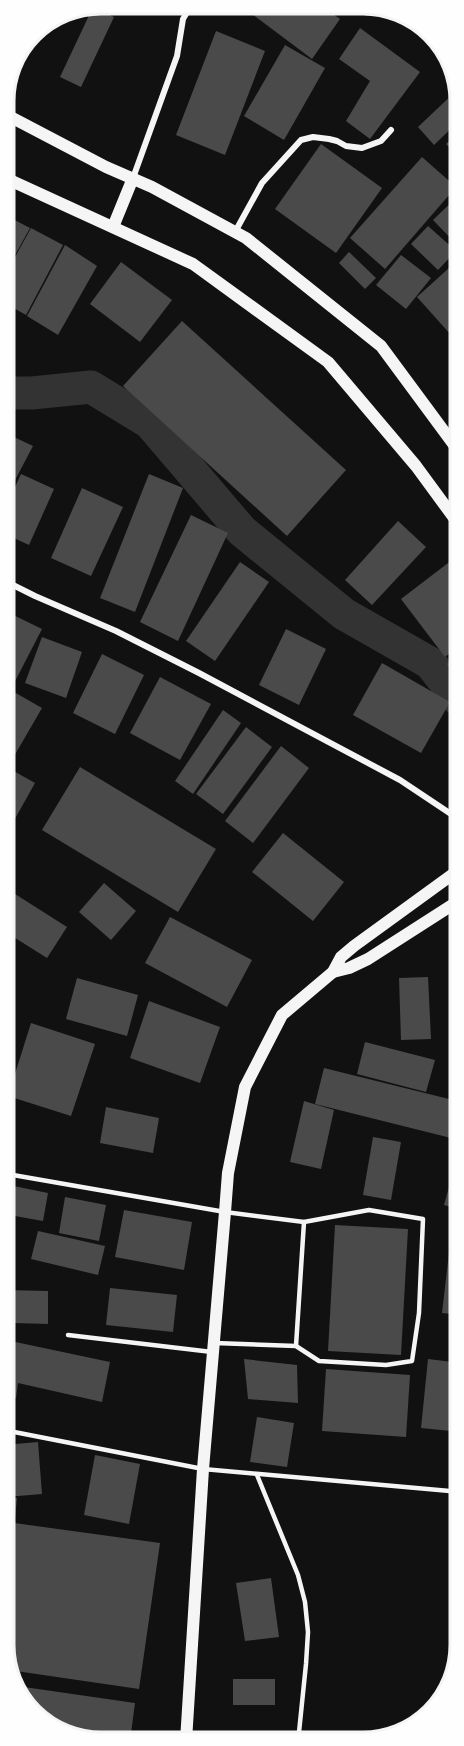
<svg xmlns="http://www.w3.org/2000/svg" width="464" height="1746" font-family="'Nunito Sans',sans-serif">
	<rect width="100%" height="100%" fill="#111"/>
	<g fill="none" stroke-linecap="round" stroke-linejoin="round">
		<path stroke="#333" stroke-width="33" d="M3 393H32L91 387 150 423 242 531 344 614 430 663 460 701"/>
	</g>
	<g fill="#4a4a4a">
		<path d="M253 5 322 6 340 19 312 59 248 11Z"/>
		<path d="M93 7 114 17 81 87 60 77Z"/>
		<path d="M360 28 420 72 370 139 346 121 370 81 339 59Z"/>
		<path d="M216 31 265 51 225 155 176 135Z"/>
		<path d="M285 45 325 68 284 140 244 116Z"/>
		<path d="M457 90 460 93V120L434 145 418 127Z"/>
		<path d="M460 131V156L459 157 446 144Z"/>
		<path d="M321 144 382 188 336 253 275 209Z"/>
		<path d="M422 157 456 187 385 269 350 238Z"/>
		<path d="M460 194V248L433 220Z"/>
		<path d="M3 214 30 228 3 277Z"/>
		<path d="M428 226 456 251 438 270 411 244Z"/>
		<path d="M31 228 63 245 26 315 3 302V279Z"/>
		<path d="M65 245 97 266 58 335 27 316Z"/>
		<path d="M349 252 376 278 365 289 339 263Z"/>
		<path d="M401 255 431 278 406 309 376 285Z"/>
		<path d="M460 258V345L417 297Z"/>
		<path d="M121 262 172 300 140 342 90 304Z"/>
		<path d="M182 321 346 470 287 536 123 386Z"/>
		<path d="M14 437 33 446 3 503V458Z"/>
		<path d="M21 474 54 489 29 545 3 533V514Z"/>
		<path d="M149 474 183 488 135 612 100 598Z"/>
		<path d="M82 488 123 507 91 576 51 558Z"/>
		<path d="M191 515 228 533 178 641 140 622Z"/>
		<path d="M398 521 426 547 372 605 345 580Z"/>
		<path d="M452 560 460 571V645L445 657 401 599Z"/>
		<path d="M240 562 269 582 215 661 186 641Z"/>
		<path d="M3 610 42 629 10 691 3 688Z"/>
		<path d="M286 629 326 649 299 705 259 685Z"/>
		<path d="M42 637 82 652 66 698 25 683Z"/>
		<path d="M102 654 144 675 115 734 73 713Z"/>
		<path d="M460 654V682L447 664Z"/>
		<path d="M382 663 450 702 421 753 353 715Z"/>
		<path d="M160 677 211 704 180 760 130 733Z"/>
		<path d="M14 692 42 708 13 758 3 753V711Z"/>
		<path d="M223 710 241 723 193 794 175 781Z"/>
		<path d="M246 727 272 747 223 814 196 794Z"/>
		<path d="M281 746 309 768 253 843 225 821Z"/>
		<path d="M3 765 35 783 7 833 4 831Z"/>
		<path d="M80 767 216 849 178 912 42 830Z"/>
		<path d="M283 833 344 882 313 921 252 872Z"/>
		<path d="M104 883 136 911 111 940 79 912Z"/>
		<path d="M4 887 67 927 47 958 4 931Z"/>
		<path d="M170 917 252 960 227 1007 145 963Z"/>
		<path d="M4 946 14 953 4 970Z"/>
		<path d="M428 977 431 1039 401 1040 399 978Z"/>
		<path d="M77 978 138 995 127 1036 66 1019Z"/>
		<path d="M149 1001 220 1027 200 1083 130 1058Z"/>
		<path d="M31 1023 95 1044 71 1116 8 1096Z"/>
		<path d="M365 1042 435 1060 426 1092 357 1074Z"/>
		<path d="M324 1068 461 1102V1132L459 1140 315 1104Z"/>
		<path d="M304 1101 334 1110 321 1169 290 1162Z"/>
		<path d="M106 1107 159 1118 153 1153 100 1143Z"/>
		<path d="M373 1137 401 1142 391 1200 363 1195Z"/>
		<path d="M457 1158 461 1159V1210L444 1205Z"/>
		<path d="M4 1184 48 1193 43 1221 15 1216 10 1244 4 1242Z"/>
		<path d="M65 1197 106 1205 99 1241 59 1233Z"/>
		<path d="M124 1210 192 1222 184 1270 115 1257Z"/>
		<path d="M335 1225 408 1229 401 1355 328 1351Z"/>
		<path d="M38 1231 105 1246 98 1275 31 1259Z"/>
		<path d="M4 1244 15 1246 8 1284 4 1283Z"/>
		<path d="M450 1244 461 1245V1315L442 1313Z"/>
		<path d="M110 1288 177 1295 173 1332 106 1325Z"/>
		<path d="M4 1290 48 1291V1324L14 1323 13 1338 4 1337Z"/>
		<path d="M6 1340 110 1362 102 1402 18 1383 16 1398 4 1397V1349Z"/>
		<path d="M244 1359 297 1365 298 1403 248 1399Z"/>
		<path d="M428 1359 461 1363V1432L421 1428Z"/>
		<path d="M326 1369 410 1375 406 1437 322 1431Z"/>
		<path d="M257 1417 294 1423 287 1467 250 1462Z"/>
		<path d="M38 1442 42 1494 6 1497 17 1498 15 1518 4 1517V1445Z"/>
		<path d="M95 1455 140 1464 129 1524 84 1515Z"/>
		<path d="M7 1522 160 1543 139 1689 9 1670 4 1658V1547Z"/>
		<path d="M271 1578 279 1637 245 1641 236 1583Z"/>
		<rect x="233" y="1679" width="42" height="26"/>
		<path d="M17 1686 135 1703 130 1741H81L28 1710Z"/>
	</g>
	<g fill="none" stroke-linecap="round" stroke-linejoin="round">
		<g stroke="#f5f5f5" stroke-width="4.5">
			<path d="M13 1175 225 1212 304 1222 369 1210 423 1219 419 1313 412 1361 386 1365 319 1361 296 1346 215 1343"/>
			<path d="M68 1335 212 1352"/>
			<path d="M296 1346 304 1222"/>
			<path d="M4 1430 203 1469 461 1492"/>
			<path d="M257 1475 298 1575 305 1602 308 1632 306 1664 298 1742"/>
		</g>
		<g stroke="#f5f5f5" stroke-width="6">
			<path d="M133 178 177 56 183 19 192 4"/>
			<path d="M235 232 262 183 301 140 313 137 329 139 337 141 346 146 362 148 381 141 391 130"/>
			<path d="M3 580 35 596 116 631 199 673 400 780 460 820"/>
		</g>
		<g stroke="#f5f5f5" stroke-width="12">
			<path d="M3 113 106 167 152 187 246 238 381 346 460 453"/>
			<path d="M3 177 193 264 328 362 416 466 460 526"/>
			<path d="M113 227 133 178"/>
			<path d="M333 972 349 968 368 959 460 900"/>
			<path d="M186 1741 203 1469 225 1212 228 1173 245 1087 282 1015 333 972 341 957 354 946 460 869"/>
		</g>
	</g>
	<path d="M0 0H464V1746H0ZM101 14H363A87 87 0 0 1 450 101V1645A87 87 0 0 1 363 1732H101A87 87 0 0 1 14 1645V101A87 87 0 0 1 101 14Z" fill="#fefefe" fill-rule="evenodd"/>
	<path fill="none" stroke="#f5f5f5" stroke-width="3" d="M101 14H363A87 87 0 0 1 450 101V1645A87 87 0 0 1 363 1732H101A87 87 0 0 1 14 1645V101A87 87 0 0 1 101 14Z"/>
</svg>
